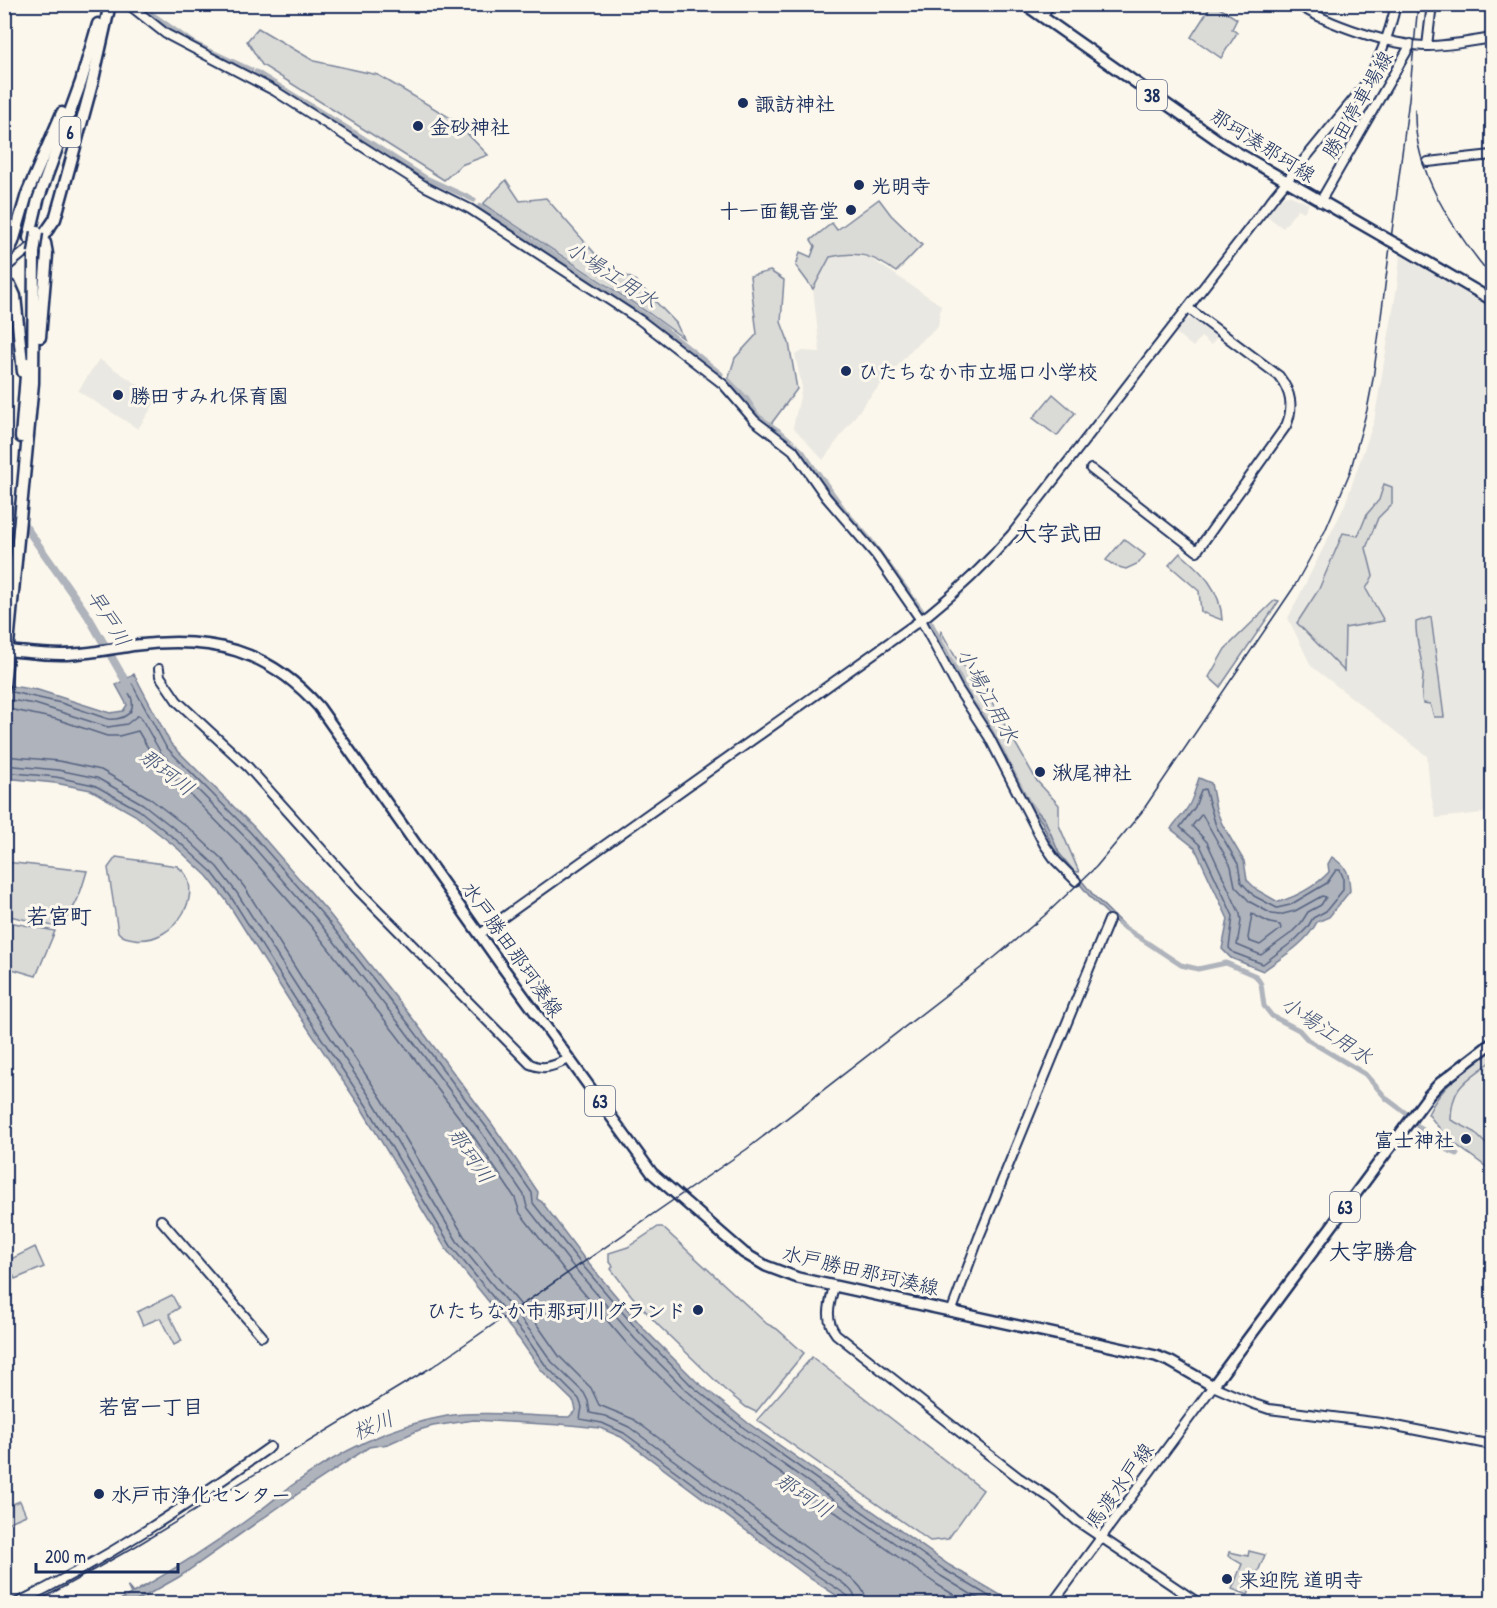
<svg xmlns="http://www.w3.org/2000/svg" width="1497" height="1608" font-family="'Patrick Hand','Klee One',sans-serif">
	<rect width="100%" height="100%" fill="#fbf7ec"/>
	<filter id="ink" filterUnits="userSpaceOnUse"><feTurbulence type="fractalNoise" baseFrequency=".0167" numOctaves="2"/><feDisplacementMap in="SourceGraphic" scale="12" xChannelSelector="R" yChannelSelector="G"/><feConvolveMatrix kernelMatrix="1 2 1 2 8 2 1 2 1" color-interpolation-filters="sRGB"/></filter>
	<g filter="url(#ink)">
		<g fill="#eae8e2">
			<path d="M1289 195 1309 204 1304 212 1298 209 1283 228 1267 216 1277 202 1284 196Z"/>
			<path d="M842 254 870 258 941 305 938 327 915 346 868 399 823 460 793 427 802 387 795 355 803 351 820 352 813 289 830 257Z"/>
			<path d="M1400 255 1492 308V812L1436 818 1430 791 1427 756 1311 666 1288 618 1344 507 1374 421 1397 287Z"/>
			<path d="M1193 319 1215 335 1216 338 1211 345 1201 337 1193 347 1176 333 1186 320Z"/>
			<path d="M99 359 158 398 138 429 78 391Z"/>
			<path d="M1492 1049V1159L1488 1156 1432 1097Z"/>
		</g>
		<g fill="#dadad7" stroke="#7a849a" stroke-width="1.5">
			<path d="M1215 5 1237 19 1232 29 1237 33 1221 58 1191 37 1211 6Z"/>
			<path d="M258 28 314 61 378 75 454 120 488 155 461 165 444 180 262 65 247 41Z"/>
			<path d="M506 180 520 201 546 198 606 266 635 280 676 323 683 338 650 314 483 204Z"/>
			<path d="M879 199 891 215 922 245 896 272C874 256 858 250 830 257L813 289 796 266 800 252 811 257 815 246 811 240 832 223 837 230Z"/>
			<path d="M770 271 784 280 781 322 789 343 797 389 768 428 727 383 735 358 757 334 750 276Z"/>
			<path d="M1053 394 1075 413 1057 436 1033 418Z"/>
			<path d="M1384 484 1392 487V504L1378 518 1366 548 1373 576 1366 589 1384 621 1345 628 1344 671 1297 623 1319 589 1343 533 1358 536 1367 514 1379 500Z"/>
			<path d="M1124 539 1145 555 1139 563 1126 569 1115 566 1106 560Z"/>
			<path d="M1180 553C1202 572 1221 589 1222 620L1201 612 1199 591 1169 565Z"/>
			<path d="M1275 600 1279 601 1220 687 1209 677 1225 649Z"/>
			<path d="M1431 617 1444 717H1434L1430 704 1423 703C1420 694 1423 684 1423 674 1422 657 1415 640 1416 622Z"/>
			<path d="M941 631 956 658 982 685 1037 781 1059 805V825L1079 872 1067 871 1053 854 938 645Z"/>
			<path d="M116 857 177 866C209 887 176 946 134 939 127 938 122 937 118 932L108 868Z"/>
			<path d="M5 862 87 871C81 892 75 913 57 927L5 915Z"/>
			<path d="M4 921 55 931 36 976 5 967Z"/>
			<path d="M1492 1050V1061C1468 1080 1451 1085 1451 1120L1473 1131 1488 1146 1492 1147V1171L1447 1138 1428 1114C1442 1084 1467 1069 1492 1050Z"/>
			<path d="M658 1227H662L767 1324 777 1329 804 1353 756 1412 746 1407 724 1389 658 1325 631 1295 611 1269 613 1266 609 1261V1253L628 1247Z"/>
			<path d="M35 1247 44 1267 15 1279 7 1261Z"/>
			<path d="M172 1295 179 1308 169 1314 182 1341 174 1345 160 1318 143 1325 137 1312Z"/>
			<path d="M812 1357 983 1490 948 1539 930 1541 757 1420Z"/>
			<path d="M20 1501 26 1515 5 1524V1507Z"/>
			<path d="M1249 1551 1265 1555 1248 1595 1232 1589 1242 1564 1228 1556 1229 1552 1248 1556Z"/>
		</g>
		<g fill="#afb3bb" stroke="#747e96" stroke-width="1.5">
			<path d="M134 674 171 744 255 828 327 911 413 1019 492 1124 538 1192 537 1199 542 1202 583 1257 644 1329 696 1381 748 1423 949 1565 1014 1603H848L811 1579 621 1437 600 1428 560 1424V1425L474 1420 433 1426 419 1430 388 1444 369 1447 302 1491 179 1577 133 1603H115L131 1594 127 1586 133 1593C175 1569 216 1543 255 1514 268 1505 279 1495 291 1486 339 1452 389 1426 447 1416 487 1410 531 1417 569 1417L576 1410 574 1402 541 1370 520 1340 446 1249 363 1111 289 1000 226 900 207 876 176 847 135 815 91 790 55 783 5 778 4 685 38 690 110 713 123 711 127 705 116 685Z"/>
			<path d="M1199 778 1211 783 1216 809 1222 824 1244 861 1247 880 1257 890 1278 902C1296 897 1316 886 1329 872L1328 864 1332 857C1348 868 1349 872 1350 891L1329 917 1317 922C1306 944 1282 957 1263 971L1231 958 1222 949 1228 919 1195 848 1171 829C1175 821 1182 817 1186 810 1193 801 1195 789 1199 778Z"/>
			<path d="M1032 805 1045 820 1059 853 1095 897 1125 927 1122 928 1092 899 1056 855 1042 822 1030 807Z"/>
		</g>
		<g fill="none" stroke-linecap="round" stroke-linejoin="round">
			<g stroke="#566483" stroke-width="1.5">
				<path d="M8 691 61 703 108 719C119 720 135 716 132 701 132 697 128 692 126 687L129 684H132L166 747 250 832 323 915 408 1023 487 1128 532 1193 533 1203 578 1260 640 1333 692 1386 744 1428 945 1570 1002 1604"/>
				<path d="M4 699 35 704 108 727 127 724 137 716H140L161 753 245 837 317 920 402 1027 481 1132 524 1195 527 1207 572 1265 635 1339 687 1391 739 1433 941 1576 987 1604"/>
				<path d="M4 708 56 719 107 736H119L138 731 154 758 238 843 310 925 395 1033 474 1137 515 1198 520 1213 565 1271 628 1345 681 1398 734 1440 936 1584 969 1604"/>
				<path d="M4 756 59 761 101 770 148 797 191 830 224 861 245 888 308 988 382 1099 464 1236 538 1326 559 1356 591 1388 599 1405 633 1419 824 1561C840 1572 866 1582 867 1604"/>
				<path d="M4 765 58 770 97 778 143 804 185 837 217 867 237 893 301 993 374 1103 457 1241 531 1332 552 1362 584 1393 588 1401 590 1413 605 1416 629 1427 819 1568C832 1577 856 1587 857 1604"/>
				<path d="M4 772 56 777 94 785 139 810 180 843 212 872 231 897 294 997 368 1108 451 1246 525 1336 546 1366 579 1399 582 1407 580 1419 602 1423 624 1433 815 1574 848 1596 850 1604"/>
				<path d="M1205 789 1216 826 1238 864 1241 882 1254 896 1277 908 1290 905 1327 883 1336 870H1340L1343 877V890L1326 911 1313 918 1307 928 1295 940 1263 964 1234 953 1229 948 1233 916 1200 845 1180 827 1195 807 1201 790Z"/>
				<path d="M1202 814 1231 866 1235 886 1250 902 1272 914 1279 915 1295 911 1322 896 1326 897 1321 905 1308 912 1301 923 1290 934 1261 955 1237 945 1241 921 1240 914 1207 842 1192 826Z"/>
				<path d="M1252 914 1270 923 1280 925 1281 929 1260 945 1249 941 1248 938Z"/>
			</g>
			<g stroke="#afb3bb" stroke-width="5">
				<path d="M152 14 193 43 206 49"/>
				<path d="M210 51 251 70"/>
				<path d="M256 72 350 130"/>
				<path d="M354 132 426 178 474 200"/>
				<path d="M480 206 657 323 721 374"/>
				<path d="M729 381 747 399 758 416 779 431"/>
				<path d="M782 433 802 451 815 470"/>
				<path d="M818 473 845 511 871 541 922 611"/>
				<path d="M931 623 971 701 984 717 1027 800 1035 810"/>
				<path d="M1119 924 1181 965 1198 969 1226 963 1256 976 1261 984 1264 1006 1272 1016 1299 1030 1308 1040 1365 1074 1387 1099 1407 1114"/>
				<path d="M1413 1122 1447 1150 1457 1154"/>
			</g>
			<path stroke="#afb3bb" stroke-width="8" d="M4 496 88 616 130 689"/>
			<defs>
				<g id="secondary">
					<path d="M128 4 166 34 275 91 426 187 470 209 640 320 723 384 755 421 793 450 826 497 876 555 921 620 958 689 989 737 1044 844 1056 861 1076 881"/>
					<path d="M1297 4C1327 24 1391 46 1428 46 1449 46 1472 41 1492 38"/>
					<path d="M1042 17 1050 4"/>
					<path d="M1427 46 1431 12 1435 4"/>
					<path d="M1428 162 1492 155"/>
					<path d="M1320 202 1411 44"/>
					<path d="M4 269 38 241"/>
					<path d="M1091 469 1197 551 1286 426C1294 407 1291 392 1279 376L1188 308"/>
					<path d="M159 669 160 676 177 701 248 767 359 891 530 1064C545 1071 555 1065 569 1059"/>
					<path d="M480 934 929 614C959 590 986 564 1012 534L1276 194 1362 89C1379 62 1389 36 1396 4"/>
					<path d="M161 1220 262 1336"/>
					<path d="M834 1286C830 1303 824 1319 836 1334L979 1447 1018 1477 1052 1499 1077 1521 1200 1604"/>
					<path d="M952 1310 979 1237 1109 920"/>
					<path d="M15 1604C105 1560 188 1505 270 1447"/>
					<path d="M1052 1604 1213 1386 1254 1404 1269 1409 1381 1423 1492 1445"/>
				</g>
				<g id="primary">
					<path d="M1024 4 1226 146 1389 240"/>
					<path d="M1398 245 1492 300"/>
					<path d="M13 651C33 653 53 656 73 654 94 653 115 648 137 645 211 636 268 649 319 707L501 965 652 1173 744 1253 766 1266 798 1278 1156 1356 1171 1362 1213 1386 1429 1095 1440 1083 1492 1043"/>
				</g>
				<g id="highway">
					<path d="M29 238 38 200 81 82 98 24"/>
					<path d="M4 260 13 242 27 194 62 113"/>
					<path d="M4 283 11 287 15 296 23 372"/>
					<path d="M40 337 47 254 45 243 41 239 55 219 61 198 92 84 110 4"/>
					<path d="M21 437 27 363"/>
					<path d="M4 686 33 383 34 253"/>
				</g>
			</defs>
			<use href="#secondary" stroke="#1b2f5e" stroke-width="12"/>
			<use href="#primary" stroke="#1b2f5e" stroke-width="14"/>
			<use href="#highway" stroke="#1b2f5e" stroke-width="15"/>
			<use href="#secondary" stroke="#fbf7ec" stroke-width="8"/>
			<use href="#primary" stroke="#fbf7ec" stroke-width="9"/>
			<use href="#highway" stroke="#fbf7ec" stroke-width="10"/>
			<g stroke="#1b2f5e" stroke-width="1.5">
				<path d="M1415 109C1413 172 1453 230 1492 277"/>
				<path d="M33 1604 136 1546 432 1367 747 1149 995 957 1044 916 1096 867 1141 813 1294 587 1325 531 1350 472 1367 410 1373 379 1409 99 1418 4"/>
			</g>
			<defs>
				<path id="primary-bridge" d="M1389 240 1398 245"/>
				<path id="highway-bridge" d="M34 253 37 232"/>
			</defs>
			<use href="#primary-bridge" stroke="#1b2f5e" stroke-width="14" stroke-linecap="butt"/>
			<use href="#highway-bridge" stroke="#1b2f5e" stroke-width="15" stroke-linecap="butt"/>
			<use href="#primary-bridge" stroke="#fbf7ec" stroke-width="9"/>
			<use href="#highway-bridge" stroke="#fbf7ec" stroke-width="10"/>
		</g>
	</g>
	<g fill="#1b2f5e" stroke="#fbf7ec" stroke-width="2">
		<circle cx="743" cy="103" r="6"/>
		<circle cx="418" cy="126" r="6"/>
		<circle cx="859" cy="185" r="6"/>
		<circle cx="851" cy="210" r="6"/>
		<circle cx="846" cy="371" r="6"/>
		<circle cx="118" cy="395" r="6"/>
		<circle cx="1040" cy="772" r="6"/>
		<circle cx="1466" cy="1139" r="6"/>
		<circle cx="698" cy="1310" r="6"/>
		<circle cx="99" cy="1494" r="6"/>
		<circle cx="1227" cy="1579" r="6"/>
	</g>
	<g text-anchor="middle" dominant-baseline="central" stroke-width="6" stroke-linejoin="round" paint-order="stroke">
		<g fill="#fbf7ec" stroke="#5e6b89" stroke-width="1.5">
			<rect x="1137" y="80" width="30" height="30" rx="4.5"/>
			<rect x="59.5" y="117" width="21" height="30" rx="4.5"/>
			<rect x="585" y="1086" width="30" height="30" rx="4.5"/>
			<rect x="1330" y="1192" width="30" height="30" rx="4.5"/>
		</g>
		<g font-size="18" font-weight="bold" fill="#1b2f5e">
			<text x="1152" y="95">38</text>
			<text x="70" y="132">6</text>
			<text x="600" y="1101">63</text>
			<text x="1345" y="1207">63</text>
		</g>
		<g font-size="20" font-weight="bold" fill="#1b2f5e" stroke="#fbf7ec" text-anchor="start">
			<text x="755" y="103">諏訪神社</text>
			<text x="430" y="126">金砂神社</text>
			<text x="871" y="185">光明寺</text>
			<text x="839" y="210" text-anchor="end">十一面観音堂</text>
			<text x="858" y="371">ひたちなか市立堀口小学校</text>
			<text x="130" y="395">勝田すみれ保育園</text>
			<text x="1052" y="772">湫尾神社</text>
			<text x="1454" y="1139" text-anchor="end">富士神社</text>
			<text x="686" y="1310" text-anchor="end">ひたちなか市那珂川グランド</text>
			<text x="111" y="1494">水戸市浄化センター</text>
			<text x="1239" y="1579">来迎院 道明寺</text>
		</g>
		<g font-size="20" fill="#1b2f5e" stroke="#fbf7ec">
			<text transform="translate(1357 104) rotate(-60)">勝田停車場線</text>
			<text transform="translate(1263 145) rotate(32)">那珂湊那珂線</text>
			<text transform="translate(513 949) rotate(55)">水戸勝田那珂湊線</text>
			<text transform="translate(861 1270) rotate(13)">水戸勝田那珂湊線</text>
			<text transform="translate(1119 1485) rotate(-54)">馬渡水戸線</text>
		</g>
		<g font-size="21" font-style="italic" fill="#47577a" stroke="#fbf7ec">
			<text transform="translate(612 274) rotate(33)">小場江用水</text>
			<text transform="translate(109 618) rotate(58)">早戸川</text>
			<text transform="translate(988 695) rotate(61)">小場江用水</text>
			<text transform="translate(167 772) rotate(37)">那珂川</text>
			<text transform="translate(1327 1030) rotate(34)">小場江用水</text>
			<text transform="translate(471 1155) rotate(55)">那珂川</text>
			<text transform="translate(373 1425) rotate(-23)">桜川</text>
			<text transform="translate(804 1495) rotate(34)">那珂川</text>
		</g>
		<g font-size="21" font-weight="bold" fill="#1b2f5e" stroke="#fbf7ec">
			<text x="151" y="1406">若宮一丁目</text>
		</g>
		<g font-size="22" font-weight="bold" fill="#1b2f5e" stroke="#fbf7ec">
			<text x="1059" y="533">大字武田</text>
			<text x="59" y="916">若宮町</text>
			<text x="1373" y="1251">大字勝倉</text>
		</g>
	</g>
	<rect width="1497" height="1608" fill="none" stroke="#fbf7ec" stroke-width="24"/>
	<rect x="12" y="12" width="1473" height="1584" fill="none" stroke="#1b2f5e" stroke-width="2" filter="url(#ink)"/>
	<path d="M36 1563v9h142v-9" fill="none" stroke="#1b2f5e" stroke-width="3"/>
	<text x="45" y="1563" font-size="18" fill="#1b2f5e" stroke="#fbf7ec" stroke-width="4.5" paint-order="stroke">200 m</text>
</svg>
